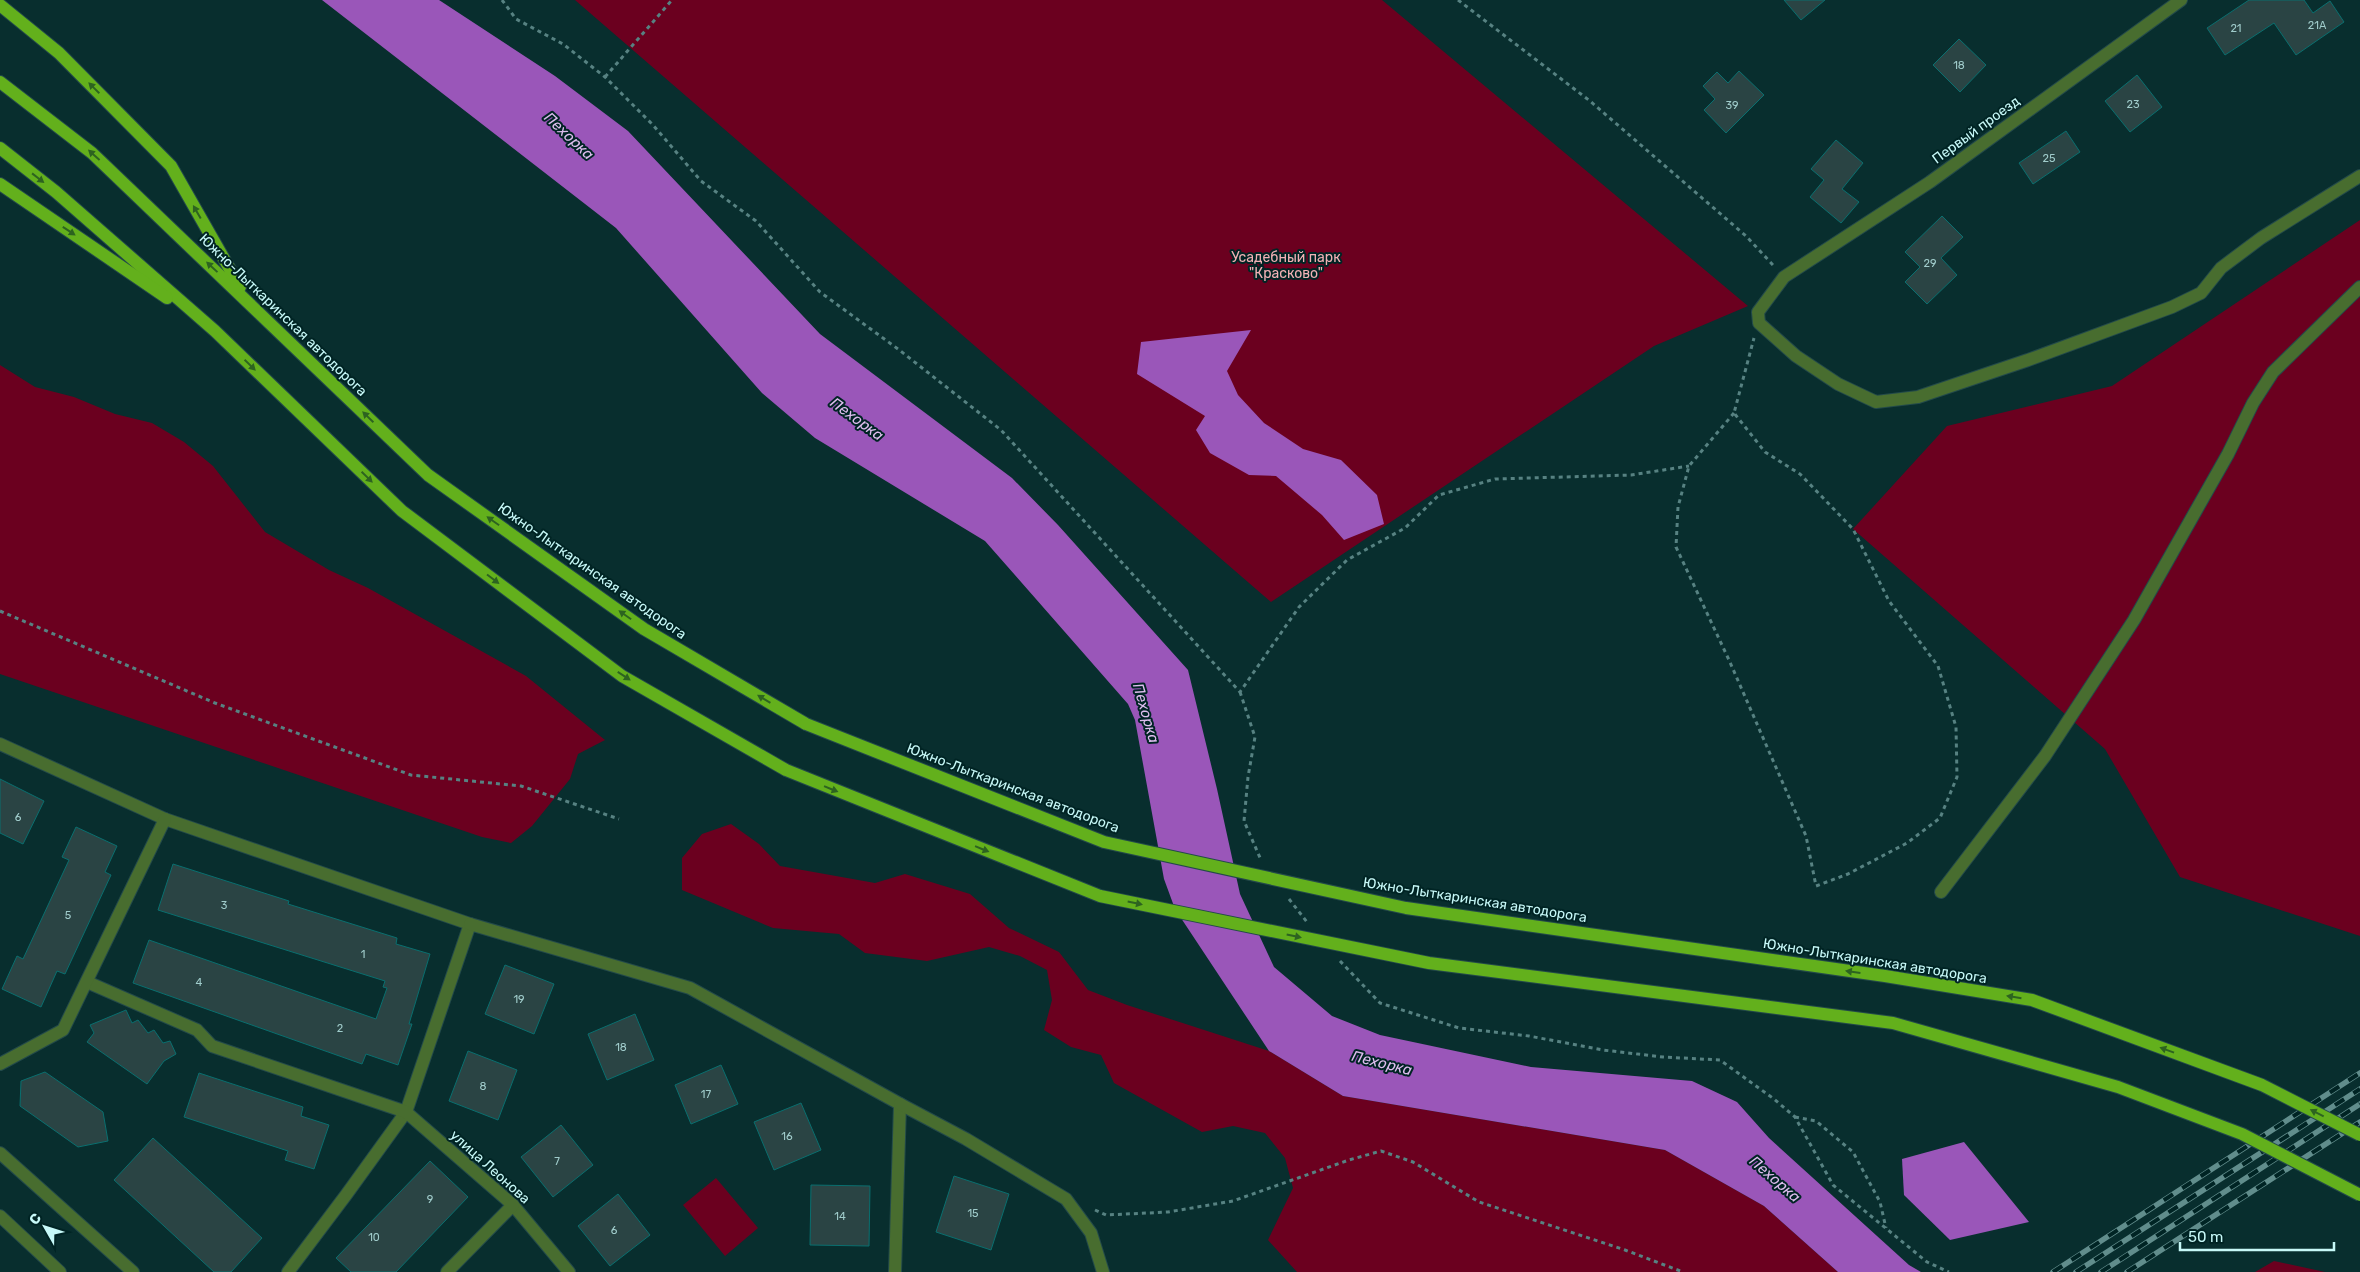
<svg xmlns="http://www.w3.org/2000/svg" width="2360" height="1272" font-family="Rubik,sans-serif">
	<rect width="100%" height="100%" fill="#082e2e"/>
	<g fill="#6b001f">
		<path d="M575 0H1382L1748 306 1654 346 1271 602Z"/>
		<path d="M2360 220V936L2180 877 2105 749 1853 529 1947 426 2112 386Z"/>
		<path d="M0 365 35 387 74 397 115 414 152 423 184 442 213 466 265 532 329 570 368 588 526 676 605 740 578 754 570 779 532 826 511 843 482 837 0 674Z"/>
		<path d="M731 824 759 844 780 866 875 883 905 874 970 894 1009 928 1059 952 1088 990 1127 1005 1269 1051 1343 1096 1665 1150 1764 1206 1838 1272H1297L1268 1240 1293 1188 1285 1158 1265 1133 1233 1126 1202 1132 1114 1083 1101 1055 1071 1047 1044 1030 1052 1000 1047 970 1020 956 989 947 927 961 865 953 839 934 773 928 682 890V858L702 834Z"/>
		<path d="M716 1178 758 1228 725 1256 683 1205Z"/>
		<path d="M2274 1261 2325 1272H2255Z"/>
	</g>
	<g fill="#9a56b9">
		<path d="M322 0H439L555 76 628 131 820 334 1012 478 1058 525 1188 670 1217 789 1240 894 1274 967 1332 1016 1380 1035 1531 1067 1692 1081 1737 1102 1769 1138 1909 1265 1921 1272H1838L1764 1206 1665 1150 1343 1096 1269 1051 1175 909 1164 879 1135 720 1128 704 985 541 815 438 762 393 616 228Z"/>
		<path d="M1251 330 1227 371 1238 395 1264 423 1303 449 1341 460 1377 495 1384 524 1344 540 1322 515 1276 476 1249 475 1210 453 1196 430 1205 416 1137 374 1141 342Z"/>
		<path d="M1964 1142 2029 1222 1950 1240 1904 1195 1902 1159Z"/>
	</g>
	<g fill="#2a4444" stroke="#096f6f">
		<path d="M1784 0H1825L1801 20Z"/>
		<path d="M2249 0H2304L2313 13 2330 1 2344 22 2296 55 2274 23 2225 55 2207 28Z"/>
		<path d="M1959 39 1986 65 1960 92 1933 65Z"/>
		<path d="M1739 71 1764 95 1726 133 1704 110 1715 99 1703 86 1717 72 1728 83Z"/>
		<path d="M2137 75 2162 107 2130 132 2105 101Z"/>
		<path d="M2066 131 2080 152 2033 184 2019 163Z"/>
		<path d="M1836 140 1863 163 1842 189 1859 202 1841 223 1810 197 1824 180 1811 169Z"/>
		<path d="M1942 216 1963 237 1941 258 1957 275 1927 304 1905 282 1920 267 1905 252Z"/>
		<path d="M0 779 44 801 23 844 0 833Z"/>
		<path d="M76 827 117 846 105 872 111 875 65 974 57 971 41 1007 2 989 17 956 23 959 69 860 62 857Z"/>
		<path d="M173 864 289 901 288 904 397 938 396 944 430 954 409 1024H412L398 1065 366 1054 362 1064 133 983 149 940 376 1019 387 988 383 987 385 981 158 910Z"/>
		<path d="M505 965 554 984 534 1034 485 1014Z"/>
		<path d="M126 1010 132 1023 138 1020 148 1033 154 1030 163 1043 170 1041 176 1054 164 1061 147 1084 87 1042 94 1033 90 1025Z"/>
		<path d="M635 1014 654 1060 607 1080 588 1034Z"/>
		<path d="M468 1051 517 1070 498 1120 449 1101Z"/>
		<path d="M721 1065 738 1104 691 1124 675 1085Z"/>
		<path d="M45 1072 103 1112 108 1141 78 1147 20 1106 21 1081Z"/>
		<path d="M199 1073 303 1107 301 1116 329 1125 314 1169 285 1160 288 1151 184 1117Z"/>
		<path d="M801 1103 821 1150 774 1170 754 1122Z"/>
		<path d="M561 1125 593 1165 553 1197 521 1157Z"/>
		<path d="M153 1138 262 1238 231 1272H214L114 1180Z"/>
		<path d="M430 1161 468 1197 396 1272H351L336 1258Z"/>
		<path d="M954 1176 1009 1194 991 1250 936 1232Z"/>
		<path d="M811 1185 870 1186 869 1246 810 1245Z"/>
		<path d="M618 1194 650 1235 610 1266 578 1226Z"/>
	</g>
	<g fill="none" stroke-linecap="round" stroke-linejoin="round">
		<defs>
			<g id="minor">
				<path d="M2181 0 1930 182 1784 277 1758 312 1759 323 1796 356 1838 384 1876 402 1918 397 2028 360 2172 307 2201 293 2221 268 2261 238 2360 176"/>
				<path d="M0 744 165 819 470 924 406 1112 346 1195 288 1272"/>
				<path d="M1941 892 2045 756 2134 620 2228 454 2253 403 2273 372 2360 287"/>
				<path d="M470 924 690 988 900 1104 895 1272"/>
				<path d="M87 982 197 1030 212 1046 406 1112 513 1205 569 1272"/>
				<path d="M0 1064 63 1030 165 819"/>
				<path d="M900 1104 966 1139 1066 1199 1091 1233 1103 1272"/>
				<path d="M0 1153 133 1272"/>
				<path d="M0 1216 60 1272"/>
				<path d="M447 1272 513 1205"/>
			</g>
			<g id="major">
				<path d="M0 5 59 53 171 166 240 287"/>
				<path d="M0 82 92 153 428 475 644 629 806 724"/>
				<path d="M0 148 56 192 215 331 402 511 622 676 786 770"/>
				<path d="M0 184 167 298"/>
			</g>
		</defs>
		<use href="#minor" stroke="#234a4a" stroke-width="14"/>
		<use href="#major" stroke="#234a4a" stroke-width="14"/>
		<g stroke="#578282" stroke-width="3" stroke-dasharray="4 4" stroke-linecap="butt">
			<path d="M502 0 516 19 563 44 605 77 653 125 701 181 756 221 820 292 898 349 1001 430 1240 692 1299 607 1347 560 1405 528 1439 495 1495 479 1631 475 1689 466"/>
			<path d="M1458 0 1590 101 1746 236 1773 265"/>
			<path d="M605 77 672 0"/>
			<path d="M1734 413 1689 466 1678 507 1676 547 1729 660 1806 836 1816 886 1848 874 1907 843 1940 818 1957 777 1956 727 1938 666 1889 601 1853 529 1800 474 1765 452 1734 413 1754 338"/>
			<path d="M0 611 215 703 411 775 521 786 619 819"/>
			<path d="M1240 692 1255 737 1248 777 1244 821 1261 860"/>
			<path d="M1289 899 1307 922"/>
			<path d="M1340 961 1380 1003 1459 1028 1529 1036 1603 1050 1663 1057 1720 1060 1774 1099 1795 1117 1833 1185 1927 1262 1949 1272"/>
			<path d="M1795 1117 1816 1121 1853 1152 1880 1202 1886 1228"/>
			<path d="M1095 1210 1106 1215 1168 1212 1233 1201 1349 1160 1381 1151 1413 1162 1479 1202 1625 1250 1683 1272"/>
		</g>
		<use href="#minor" stroke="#486d2f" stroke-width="12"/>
		<use href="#major" stroke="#63b01c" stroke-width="12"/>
		<defs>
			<g id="rail">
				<path d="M2053 1272 2360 1073"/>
				<path d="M2076 1272 2360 1089"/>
				<path d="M2101 1272 2360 1104"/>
				<path d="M2127 1272 2360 1122"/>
			</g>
		</defs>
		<use href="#rail" stroke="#618d8c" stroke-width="5.5"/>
		<use href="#rail" stroke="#002424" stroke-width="4" stroke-dasharray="11" stroke-linecap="butt"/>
		<defs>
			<g id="major-bridge">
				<path d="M806 724 1104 842 1406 908 1885 976 2032 1000 2262 1085 2360 1135"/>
				<path d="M786 770 1100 896 1429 963 1893 1023 2118 1087 2242 1134 2360 1195"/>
			</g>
		</defs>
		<use href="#major-bridge" stroke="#234a4a" stroke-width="14" stroke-linecap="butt"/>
		<use href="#major-bridge" stroke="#63b01c" stroke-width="12"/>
	</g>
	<defs><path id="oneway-solid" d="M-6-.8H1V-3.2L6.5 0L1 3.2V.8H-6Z" transform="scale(1.25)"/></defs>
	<g fill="#2d6320">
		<use href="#oneway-solid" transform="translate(94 88) rotate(-135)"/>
		<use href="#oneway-solid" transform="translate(94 155) rotate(-138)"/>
		<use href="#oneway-solid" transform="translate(38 178) rotate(38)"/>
		<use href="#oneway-solid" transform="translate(197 212) rotate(-120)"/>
		<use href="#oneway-solid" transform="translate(69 231) rotate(34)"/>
		<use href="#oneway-solid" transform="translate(212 267) rotate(-137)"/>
		<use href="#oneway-solid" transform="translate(250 365) rotate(44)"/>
		<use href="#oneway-solid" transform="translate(368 417) rotate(-136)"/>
		<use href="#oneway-solid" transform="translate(367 477) rotate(44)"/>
		<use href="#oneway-solid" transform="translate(493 521) rotate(-145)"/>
		<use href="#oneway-solid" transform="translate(493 579) rotate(37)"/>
		<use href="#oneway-solid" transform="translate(625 615) rotate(-145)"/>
		<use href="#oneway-solid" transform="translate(624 676) rotate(33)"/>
		<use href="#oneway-solid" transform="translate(764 699) rotate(-149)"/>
		<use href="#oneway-solid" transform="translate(831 789) rotate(22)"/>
		<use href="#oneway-solid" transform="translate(982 849) rotate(22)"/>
		<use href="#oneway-solid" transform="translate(1135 903) rotate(12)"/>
		<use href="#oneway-solid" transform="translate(1294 936) rotate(12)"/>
		<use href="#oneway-solid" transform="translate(1853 972) rotate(-172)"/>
		<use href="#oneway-solid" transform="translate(2014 997) rotate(-171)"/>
		<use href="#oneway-solid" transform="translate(2167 1050) rotate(-160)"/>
		<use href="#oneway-solid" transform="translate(2317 1113) rotate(-153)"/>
	</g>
	<g text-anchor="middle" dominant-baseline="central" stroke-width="4" stroke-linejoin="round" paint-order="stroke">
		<g font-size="11" fill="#a0cccb">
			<text x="2317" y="25">21А</text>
			<text x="2236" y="28">21</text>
			<text x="1959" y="65">18</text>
			<text x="2133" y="104">23</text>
			<text x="1732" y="105">39</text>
			<text x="2049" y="158">25</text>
			<text x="1930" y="263">29</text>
			<text x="18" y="817">6</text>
			<text x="224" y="905">3</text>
			<text x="68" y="915">5</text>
			<text x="363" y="954">1</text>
			<text x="199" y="982">4</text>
			<text x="519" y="999">19</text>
			<text x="340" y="1028">2</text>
			<text x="621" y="1047">18</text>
			<text x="483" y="1086">8</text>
			<text x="706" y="1094">17</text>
			<text x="787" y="1136">16</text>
			<text x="557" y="1161">7</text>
			<text x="430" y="1199">9</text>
			<text x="973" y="1213">15</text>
			<text x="840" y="1216">14</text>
			<text x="614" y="1230">6</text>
			<text x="374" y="1237">10</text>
		</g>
		<g font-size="14" fill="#c7f9f8" stroke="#002424">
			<text transform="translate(1976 130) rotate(-36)">Первый проезд</text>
			<text transform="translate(283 315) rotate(44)">Южно-Лыткаринская автодорога</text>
			<text transform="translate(592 571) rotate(35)">Южно-Лыткаринская автодорога</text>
			<text transform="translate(1013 788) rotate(21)">Южно-Лыткаринская автодорога</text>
			<text transform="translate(1475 900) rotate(9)">Южно-Лыткаринская автодорога</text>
			<text transform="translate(1875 961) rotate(9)">Южно-Лыткаринская автодорога</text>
			<text transform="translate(490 1167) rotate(42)">улица Леонова</text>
		</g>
		<g font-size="14" fill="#f2b1b5" stroke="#002424">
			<text x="1286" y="257">Усадебный парк<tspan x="1286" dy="16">"Красково"</tspan></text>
		</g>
		<g font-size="15" font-style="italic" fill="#debdee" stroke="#002424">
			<text transform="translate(569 136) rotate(43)">Пехорка</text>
			<text transform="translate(857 419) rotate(36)">Пехорка</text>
			<text transform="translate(1146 713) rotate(74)">Пехорка</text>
			<text transform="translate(1382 1063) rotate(14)">Пехорка</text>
			<text transform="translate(1775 1179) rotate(41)">Пехорка</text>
		</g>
	</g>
	<g transform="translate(45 1227) rotate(309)" stroke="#002424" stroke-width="4" paint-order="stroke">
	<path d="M0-4L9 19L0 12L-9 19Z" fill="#c7f9f8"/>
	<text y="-8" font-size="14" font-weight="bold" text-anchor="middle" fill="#c7f9f8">С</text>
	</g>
	<path d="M2180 1242v8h154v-8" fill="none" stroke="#c7f9f8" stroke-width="2.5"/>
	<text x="2188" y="1242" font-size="15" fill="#c7f9f8" stroke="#002424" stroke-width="4" paint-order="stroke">50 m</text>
</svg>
